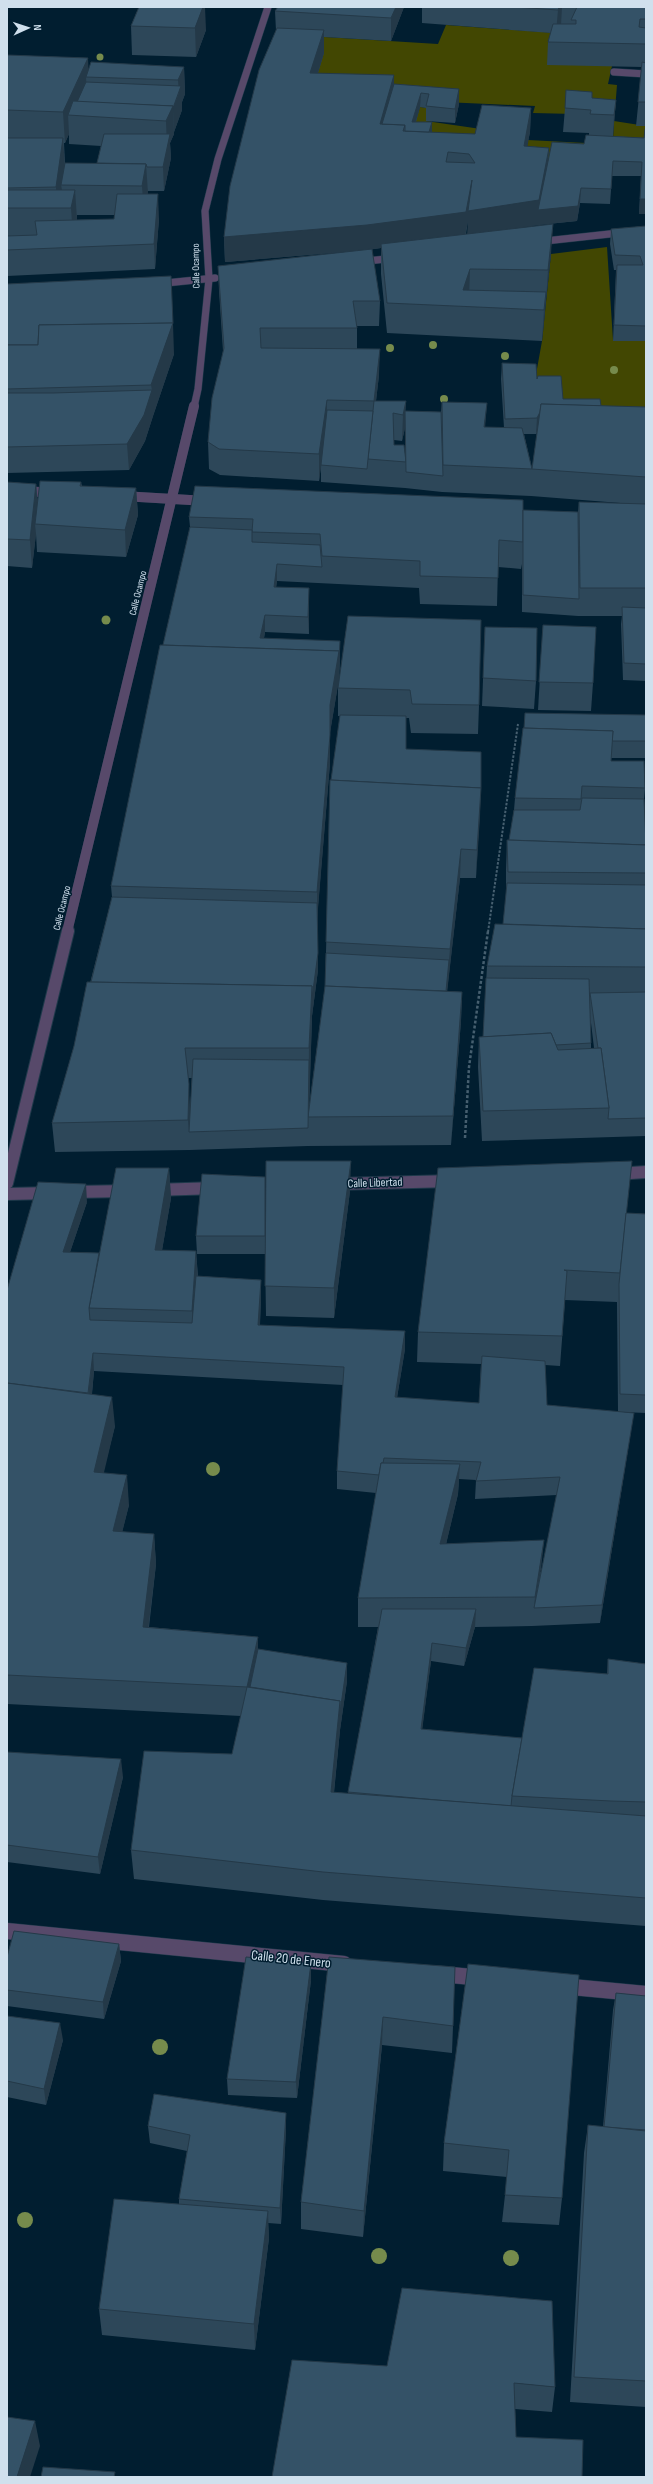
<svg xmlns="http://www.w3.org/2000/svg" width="653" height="2484" font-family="'Sofia Sans Condensed',sans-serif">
	<rect width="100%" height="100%" fill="#011e30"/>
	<g fill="#424702">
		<path d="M446 25 556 33 612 66 608 84 617 85 615 110 574 114 533 113 535 106 311 96 276 34 438 44Z"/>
		<path d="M420 107 428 108 426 121 481 129 474 158 411 136Z"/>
		<path d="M614 121 646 126V144L547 172 523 170 528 140 586 143 613 139Z"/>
		<path d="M607 247 613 340 646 341V434L602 430 562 415 535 380 542 341 551 254Z"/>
	</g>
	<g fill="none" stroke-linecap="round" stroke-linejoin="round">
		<defs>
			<g id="minor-far3">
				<path d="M614 72 646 74"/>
				<path d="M536 242 646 230"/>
				<path d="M357 262 396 258"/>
				<path d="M156 284 215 278"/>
				<path d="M194 407 198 389 209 279 205 211 218 159 268 7"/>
			</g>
			<g id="minor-far2">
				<path d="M7 490 56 493"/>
				<path d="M122 496 207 501"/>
				<path d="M67 932 194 406"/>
			</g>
			<g id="minor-far1">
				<path d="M615 1174 646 1172"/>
				<path d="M7 1183 68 931"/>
				<path d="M335 1184 453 1181"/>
				<path d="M154 1190 217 1188"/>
				<path d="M72 1192 127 1191"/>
				<path d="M7 1194 51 1193"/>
			</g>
			<g id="minor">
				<path d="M7 1931 344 1964"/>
				<path d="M440 1974 483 1978"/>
				<path d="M561 1986 646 1994"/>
			</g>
		</defs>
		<use href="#minor-far3" stroke="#1e394a" stroke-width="8"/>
		<use href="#minor-far2" stroke="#1e394a" stroke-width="10"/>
		<use href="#minor-far1" stroke="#1e394a" stroke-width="14"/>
		<use href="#minor" stroke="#1e394a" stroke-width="17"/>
		<path stroke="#465f6f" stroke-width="2" stroke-dasharray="2.5 1.5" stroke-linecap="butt" d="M488 932 518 724"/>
		<path stroke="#465f6f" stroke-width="2.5" stroke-dasharray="3 2" stroke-linecap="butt" d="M465 1138 469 1067 488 931"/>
		<use href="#minor-far3" stroke="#57496a" stroke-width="7"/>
		<use href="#minor-far2" stroke="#57496a" stroke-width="10"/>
		<use href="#minor-far1" stroke="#57496a" stroke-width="12"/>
		<use href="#minor" stroke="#57496a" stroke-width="16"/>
	</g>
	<g fill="#768b4c">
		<circle cx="100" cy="57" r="3.5"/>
		<circle cx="433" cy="345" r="4"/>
		<circle cx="390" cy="348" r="4"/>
		<circle cx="505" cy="356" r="4"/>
		<circle cx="614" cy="370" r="4"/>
		<circle cx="444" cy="399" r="4"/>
		<circle cx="106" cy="620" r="4.5"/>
		<circle cx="213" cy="1469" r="7"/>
		<circle cx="160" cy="2047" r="8"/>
		<circle cx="25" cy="2220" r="8"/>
		<circle cx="379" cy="2256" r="8"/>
		<circle cx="511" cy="2258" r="8"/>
	</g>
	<g fill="#2d4759" fill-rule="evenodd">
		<path d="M139 7 206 30 196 57 132 55 131 26Z"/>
		<path d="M278 7H404L391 41 324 37V53L318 73 394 84 459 89V104L455 123 426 121V108L420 107 416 122 432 133 475 134 531 108 530 132 527 146 549 148 548 164 584 144 589 135V133L563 132 565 108 592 98 616 100 613 136 644 138 646 129V214H639L641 176H612L610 204 580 203 577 221 538 225 511 229 551 254 546 300 544 322 542 341 387 333 381 274V248L367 250 225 262 224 237 276 31 275 11ZM468 221V234H466Z"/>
		<path d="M422 7H646L645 28H646V126H636L642 67 547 65 548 42 551 33 422 23Z"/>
		<path d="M7 55 88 58V69L184 67 185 94 182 102V110L174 132V134L170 143 171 158 164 191H148L147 194 159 219 155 269 7 276ZM69 134V144L101 146 97 163H65L64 143H65ZM77 215H114V219L77 220Z"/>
		<path d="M646 226V341H613L616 270H614L610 244 611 229Z"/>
		<path d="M218 266 380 301 379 326H357V349L379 375 376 401H406L405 411 441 412 442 402 485 427 504 428 501 379 502 363 537 379 563 399 601 406 646 407V681L623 680 621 624 622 616H578L522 612V564L521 569 498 567 497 606 420 604 419 588 277 581 276 587 309 605V634L265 632 264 638 340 658 339 679 330 732V763L317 918 318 970 312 1016 309 1108 325 986 331 780 340 716H338V688L348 616 479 705 478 734 411 733 409 718H406V749L481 788 476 878H460L447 991 462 992 461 1021 451 1145 308 1146 190 1150 55 1152 52 1123 74 1046 112 897 111 886 163 645 190 527 189 517 523 510 578 512 579 502 633 504 531 496 442 492 405 488 321 482V466L319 481 220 475 209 469 208 442 223 351 219 291ZM405 428V454L394 445V440L402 441ZM537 433 532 469 524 434H536ZM188 1078H192L190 1112Z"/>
		<path d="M7 284 174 354 153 416 145 441 129 470 7 473Z"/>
		<path d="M7 482 36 484 38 503 81 482 82 486 136 488 138 515 126 557 37 552 36 534 32 568 7 566Z"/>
		<path d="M543 625 593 683 591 711 538 710Z"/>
		<path d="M485 627 536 681 534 709 482 706Z"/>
		<path d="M646 715V758H611V761L645 788 644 799 646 835V1136L482 1141 478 1067 479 1037H483L487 966 503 924 506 895V869L507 840H509L514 810 515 798ZM591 1023 594 1048H591Z"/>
		<path d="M169 1168 171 1198 162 1250 196 1251 198 1276 261 1280V1298L260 1325 405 1349 397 1398 479 1403 481 1364 417 1362 418 1332 626 1213 646 1214V1413L622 1412 631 1431 600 1623 532 1626 475 1627 464 1666 431 1661 422 1729 522 1738 607 1674 608 1659 646 1664V1926L323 1900 134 1879 131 1850 232 1754 241 1716 7 1704V1290L87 1202 70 1252 99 1253ZM565 1300 617 1302V1300L618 1412 547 1405 545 1365 560 1366ZM94 1371 343 1385 337 1471V1489L376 1493 358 1598V1627H378L348 1794 334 1793 340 1730 347 1681 258 1649V1637L149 1627 156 1564 154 1534 122 1532 129 1505 103 1473 115 1426 92 1394ZM459 1479 476 1480 475 1499 557 1495 541 1572 446 1544 458 1494Z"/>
		<path d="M350 1191 334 1318 266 1316 265 1254H197L196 1236Z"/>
		<path d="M7 1752 123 1777 100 1874 7 1862Z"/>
		<path d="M119 1944 121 1961 104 2019 7 2006V1957Z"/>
		<path d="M329 1957 453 2026 452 2053 382 2045 363 2237 301 2229V2202Z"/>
		<path d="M468 1964 562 2198 559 2225 502 2222 507 2177 443 2171 444 2143Z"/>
		<path d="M311 1980 297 2098 228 2095 227 2079Z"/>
		<path d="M616 1993 646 1996V2407L570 2402 584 2153 588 2125 603 2127 613 2010Z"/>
		<path d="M7 2016 63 2040 46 2105 7 2097Z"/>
		<path d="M286 2113V2129L281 2224 268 2223 269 2238 255 2350 102 2335 99 2309 179 2204V2199L187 2151 150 2143 148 2126Z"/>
		<path d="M292 2360 555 2387 552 2412 515 2409 516 2437 582 2477Z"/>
	</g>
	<g fill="#243948">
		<path d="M203 7H205L206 30 196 57 195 28Z"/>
		<path d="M396 7H404L391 41V18Z"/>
		<path d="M559 7H562L561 25 556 33 558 10Z"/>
		<path d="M324 30V53L311 96 310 73Z"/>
		<path d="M88 58 89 77H86L87 95 68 115 69 134 65 143 63 112Z"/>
		<path d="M184 67 185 94 182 102V110L174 132 173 108 179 93 178 80Z"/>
		<path d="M394 75V99L379 133 380 124Z"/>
		<path d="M459 89V104L455 123V109Z"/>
		<path d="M421 93 420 107 412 135V122Z"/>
		<path d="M616 100 614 123 613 139 614 115Z"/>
		<path d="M173 106 174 134 170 143 171 158 164 191 163 167 167 148 166 121Z"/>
		<path d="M531 108 530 132 523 170 524 146Z"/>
		<path d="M432 122V137L428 136Z"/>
		<path d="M63 138 65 167 61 185 62 190 57 208 56 187Z"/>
		<path d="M549 148 547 172 581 188 580 203 577 221 538 225 467 236 468 221 465 236 381 244V248L367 250 225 262 224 237 472 180Z"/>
		<path d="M146 164 148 193 144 215 142 186Z"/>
		<path d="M75 190 77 219 73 237 71 208Z"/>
		<path d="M158 194 159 219 155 269 154 244Z"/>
		<path d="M640 199H646V214H639Z"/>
		<path d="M553 224 551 254 546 300 548 270Z"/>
		<path d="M470 269 469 299 463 290Z"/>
		<path d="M546 292 544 322 542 341 544 310Z"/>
		<path d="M173 323 174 354 153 416 145 441 129 470 127 444 152 390 151 385Z"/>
		<path d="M380 349 379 375 373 427 374 401Z"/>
		<path d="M327 400V426L319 481V454Z"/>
		<path d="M406 401 405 428 402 441 403 415Z"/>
		<path d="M487 403 485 429 484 427Z"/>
		<path d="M540 412 539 428 536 434 537 418Z"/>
		<path d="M36 484 38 510 35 524 36 534 32 568 30 540Z"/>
		<path d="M136 488 138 515 126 557 125 530Z"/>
		<path d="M277 564V581L274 604V587Z"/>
		<path d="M309 588V634L308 617Z"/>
		<path d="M265 615V632L261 655 260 638Z"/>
		<path d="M340 641V658L339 679V662Z"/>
		<path d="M339 651V679L330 733V705Z"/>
		<path d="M330 735V763L317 921V892Z"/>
		<path d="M481 788 480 817 476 878 477 850Z"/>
		<path d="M461 849 460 878 444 1020V1002L449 960 450 949Z"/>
		<path d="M318 953V970L312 1016 309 1117H308L309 1048 312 986Z"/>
		<path d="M462 992 461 1021 451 1145 453 1116Z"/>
		<path d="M189 1084 190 1113 189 1132 188 1120Z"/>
		<path d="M351 1161 350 1191 334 1318V1288Z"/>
		<path d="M169 1168 171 1198 157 1280 155 1250Z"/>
		<path d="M86 1184 87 1202 64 1270 63 1252Z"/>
		<path d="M196 1251 198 1280 193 1341 192 1311Z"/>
		<path d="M261 1280V1298L259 1343 258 1325Z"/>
		<path d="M405 1331V1349L394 1415 395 1397Z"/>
		<path d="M93 1353 94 1371 89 1423 87 1405Z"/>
		<path d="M112 1397 115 1426 97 1502 94 1472Z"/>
		<path d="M634 1413 631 1431 600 1623 602 1605Z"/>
		<path d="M460 1464 458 1494 439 1574 440 1544Z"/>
		<path d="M127 1475 129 1505 115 1561 113 1531Z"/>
		<path d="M154 1534 156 1564 145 1656 143 1627Z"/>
		<path d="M544 1540 541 1570 534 1608 535 1597Z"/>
		<path d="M476 1609 475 1627 464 1666 466 1648Z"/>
		<path d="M258 1637V1666L252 1699 247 1687Z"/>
		<path d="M432 1643 431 1661 420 1747 421 1729Z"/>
		<path d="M347 1663V1681L340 1730 331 1821V1792L340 1701Z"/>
		<path d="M121 1759 123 1777 100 1874 98 1857Z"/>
		<path d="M119 1944 121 1961 104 2019 103 2002Z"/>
		<path d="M311 1963V1980L297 2098 296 2082Z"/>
		<path d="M383 2017 382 2045 363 2237 364 2211Z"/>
		<path d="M60 2023 63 2040 46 2105 44 2089Z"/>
		<path d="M286 2113V2129L281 2224 280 2208Z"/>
		<path d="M268 2211 269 2238 255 2350 254 2324Z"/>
		<path d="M35 2421 40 2446 30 2477H17Z"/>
	</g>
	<g fill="#345267" stroke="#243948" fill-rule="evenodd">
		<path d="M139 7H203L195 28 131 26Z"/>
		<path d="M278 7H396L391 18 275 11Z"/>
		<path d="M515 7H559L558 10Z"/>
		<path d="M577 7H646V19H640L639 27 646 28V44L548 42 553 24H576V20H571Z"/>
		<path d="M277 28 324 30 310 73 394 75 380 124 405 125 403 131 475 134 482 105 531 108 524 146 549 148 539 200 468 211 472 180 466 212 367 225 224 237 230 186 259 70ZM448 152 469 154 475 163 446 162Z"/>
		<path d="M7 55 88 58 63 112 7 110Z"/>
		<path d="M91 62 184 67 178 80 86 77Z"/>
		<path d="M642 62 646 63V102H638Z"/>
		<path d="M86 82 181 86 173 108V106L77 102Z"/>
		<path d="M394 84 459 89 455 109 426 106 429 94 421 93 412 122H432L429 132 405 131V125L382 124Z"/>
		<path d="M566 90 592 92V98L616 100 614 115 590 114 591 110 565 108Z"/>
		<path d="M73 101 173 106 166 121 68 115Z"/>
		<path d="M645 129H646V199H640L642 162 613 161 611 189 581 188 578 206 538 210 552 142 584 144 586 135 644 138Z"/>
		<path d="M104 134H170L163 167H147L146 164 97 163Z"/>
		<path d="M7 138H63L56 187 7 188Z"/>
		<path d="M65 163 146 164 142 186 61 185Z"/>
		<path d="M7 190H75L71 208H7Z"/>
		<path d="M117 194H158L154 244 7 250V236L37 235 35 221 114 219Z"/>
		<path d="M553 224 548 270 470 269 463 290 546 292 544 310 387 303 381 244Z"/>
		<path d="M646 226V326L614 325 617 265H643L640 256 615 255 611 229Z"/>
		<path d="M372 249 380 301H353L357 328H260L261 348 380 349 374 401 327 400 319 454 219 449 208 442 212 398 224 348 218 266Z"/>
		<path d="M171 276 173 323 39 325 38 345H7V284Z"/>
		<path d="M173 323 151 385 7 389V345H38L39 325Z"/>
		<path d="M502 363 536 364 537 379 538 376H561L563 399H600L601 406 541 404 540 412 537 418 505 419Z"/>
		<path d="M152 390 144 415 127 444 7 447V393H53Z"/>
		<path d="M374 401H406L403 415 393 413 394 445H404L406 462 368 459Z"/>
		<path d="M442 402 487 403 484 427 522 428 532 469 443 465Z"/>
		<path d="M541 404 646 407V477L532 469Z"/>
		<path d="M327 410 373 411 368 459 367 469 321 465Z"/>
		<path d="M405 411 441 412 443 476 406 472Z"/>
		<path d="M40 481 81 482 80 486 136 488 125 530 35 524Z"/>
		<path d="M7 482 36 484 30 540 7 539Z"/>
		<path d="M195 486 523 500V542L499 540 498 578 420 576V561L322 556 320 534 252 532 253 519 189 517Z"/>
		<path d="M579 502 646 504V588H580Z"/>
		<path d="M523 510 578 512 579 599 523 595Z"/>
		<path d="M190 527 252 530V542L320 545 322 567 277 564 274 587 309 588 308 617 265 615 260 638 340 641 339 662V651L163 645Z"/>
		<path d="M622 607 646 608V664L624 663Z"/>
		<path d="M348 616 481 620 479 705 412 704 410 690 338 688Z"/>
		<path d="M543 625 596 627 593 683 539 682Z"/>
		<path d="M485 627 537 628 536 681 483 678Z"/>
		<path d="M160 645 339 651 330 705V735L317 892 111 886Z"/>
		<path d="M525 713 646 715V741H612L613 731 524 728Z"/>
		<path d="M340 715 406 716V749L481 752V788L331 780Z"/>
		<path d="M523 728 613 731 611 761H644L645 788 582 786 581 799 515 798Z"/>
		<path d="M330 780 481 788 477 850 461 849 450 949 326 942Z"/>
		<path d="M582 798 644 799 646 845 509 840 514 810H580Z"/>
		<path d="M507 840 646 845V873L508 872Z"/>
		<path d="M507 883 646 885V929L503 924Z"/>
		<path d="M112 897 317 903 318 953 312 998V986L91 982Z"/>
		<path d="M495 924 646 929V967L487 966Z"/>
		<path d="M326 953 449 960 446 991 325 986Z"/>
		<path d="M486 978 589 979 591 1043 556 1045 551 1033 483 1037Z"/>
		<path d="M87 982 312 986 309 1048H185L189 1084 188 1120 52 1123 74 1046Z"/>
		<path d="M325 986 462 992 453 1116 308 1117Z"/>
		<path d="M646 992V1118L608 1119 609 1108 601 1048H598L590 993Z"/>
		<path d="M551 1033 558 1050 601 1048 609 1108 483 1111 479 1037Z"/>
		<path d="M193 1059 309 1060 308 1128 189 1132Z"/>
		<path d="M266 1161H351L334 1288 265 1286Z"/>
		<path d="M632 1161 620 1273 564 1270 567 1271 562 1336 418 1332 438 1168Z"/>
		<path d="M116 1168H169L155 1250 196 1251 192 1311 89 1308Z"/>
		<path d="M202 1174 265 1177V1236H196Z"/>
		<path d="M38 1182 86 1184 63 1252 99 1253 89 1308 90 1320 192 1323 196 1276 261 1280 258 1325 405 1331 395 1397 479 1403 482 1356 545 1361 547 1405 634 1413 602 1605 534 1608 560 1477 476 1481 481 1462 384 1458 383 1463H381L379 1475 337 1471 344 1367 93 1353 88 1393 7 1383V1290Z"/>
		<path d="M626 1213 646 1214V1395L620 1394 619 1284Z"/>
		<path d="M7 1383 112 1397 94 1472 127 1475 113 1531 154 1534 143 1627 258 1637 247 1687 7 1675Z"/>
		<path d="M381 1463 460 1464 440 1544 544 1540 535 1597 358 1598Z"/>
		<path d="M382 1609H476L466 1648 432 1643 421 1729 522 1738 512 1796 511 1806 448 1801 348 1792Z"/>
		<path d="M258 1649 347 1663 340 1712V1701L250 1687Z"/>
		<path d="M608 1659 646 1664V1802L611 1801 512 1796 534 1668 608 1674Z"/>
		<path d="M247 1687 340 1701 331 1792 646 1816V1898L323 1872 131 1850 144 1751 232 1754Z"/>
		<path d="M7 1752 121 1759 98 1857 7 1845Z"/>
		<path d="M14 1931 119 1944 103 2002 7 1990V1957Z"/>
		<path d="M246 1957 311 1963 296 2082 227 2079Z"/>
		<path d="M329 1957 455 1967 453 2026 383 2017 364 2211 301 2202Z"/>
		<path d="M468 1964 579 1975 562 2198 505 2195 509 2150 444 2143Z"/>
		<path d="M616 1993 646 1996V2130L604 2127Z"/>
		<path d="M7 2016 60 2023 44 2089 7 2081Z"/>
		<path d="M154 2094 286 2113 280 2208 179 2199 190 2135 148 2126Z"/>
		<path d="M588 2125 646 2131V2381L574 2377Z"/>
		<path d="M114 2199 268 2211 254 2324 99 2309Z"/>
		<path d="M402 2288 552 2301 555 2387 514 2383 516 2437 583 2440 582 2477H272L292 2360 387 2366Z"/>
		<path d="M7 2417 35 2421 17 2477H7Z"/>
		<path d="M43 2467 115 2472 114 2477H41Z"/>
	</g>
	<g text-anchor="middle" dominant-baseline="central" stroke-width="3" stroke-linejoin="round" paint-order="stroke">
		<g font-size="10" fill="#d0e0ed" stroke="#011e30">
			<text transform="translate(196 266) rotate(-91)">Calle Ocampo</text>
			<text transform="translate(138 593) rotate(-76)">Calle Ocampo</text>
			<text transform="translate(62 908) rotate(-76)">Calle Ocampo</text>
		</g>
		<g font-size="12" fill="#d0e0ed" stroke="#011e30">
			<text transform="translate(375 1183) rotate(-2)">Calle Libertad</text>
		</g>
		<g font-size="14" fill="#d0e0ed" stroke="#011e30">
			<text transform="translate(291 1959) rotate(6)">Calle 20 de Enero</text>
		</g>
	</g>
	<rect width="653" height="2484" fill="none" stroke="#d0e0ed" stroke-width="16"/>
	<g transform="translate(28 28) rotate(87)" stroke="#011e30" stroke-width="3" paint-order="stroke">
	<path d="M0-3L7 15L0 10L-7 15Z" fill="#d0e0ed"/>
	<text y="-6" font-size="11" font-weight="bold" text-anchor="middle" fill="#d0e0ed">N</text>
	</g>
</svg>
